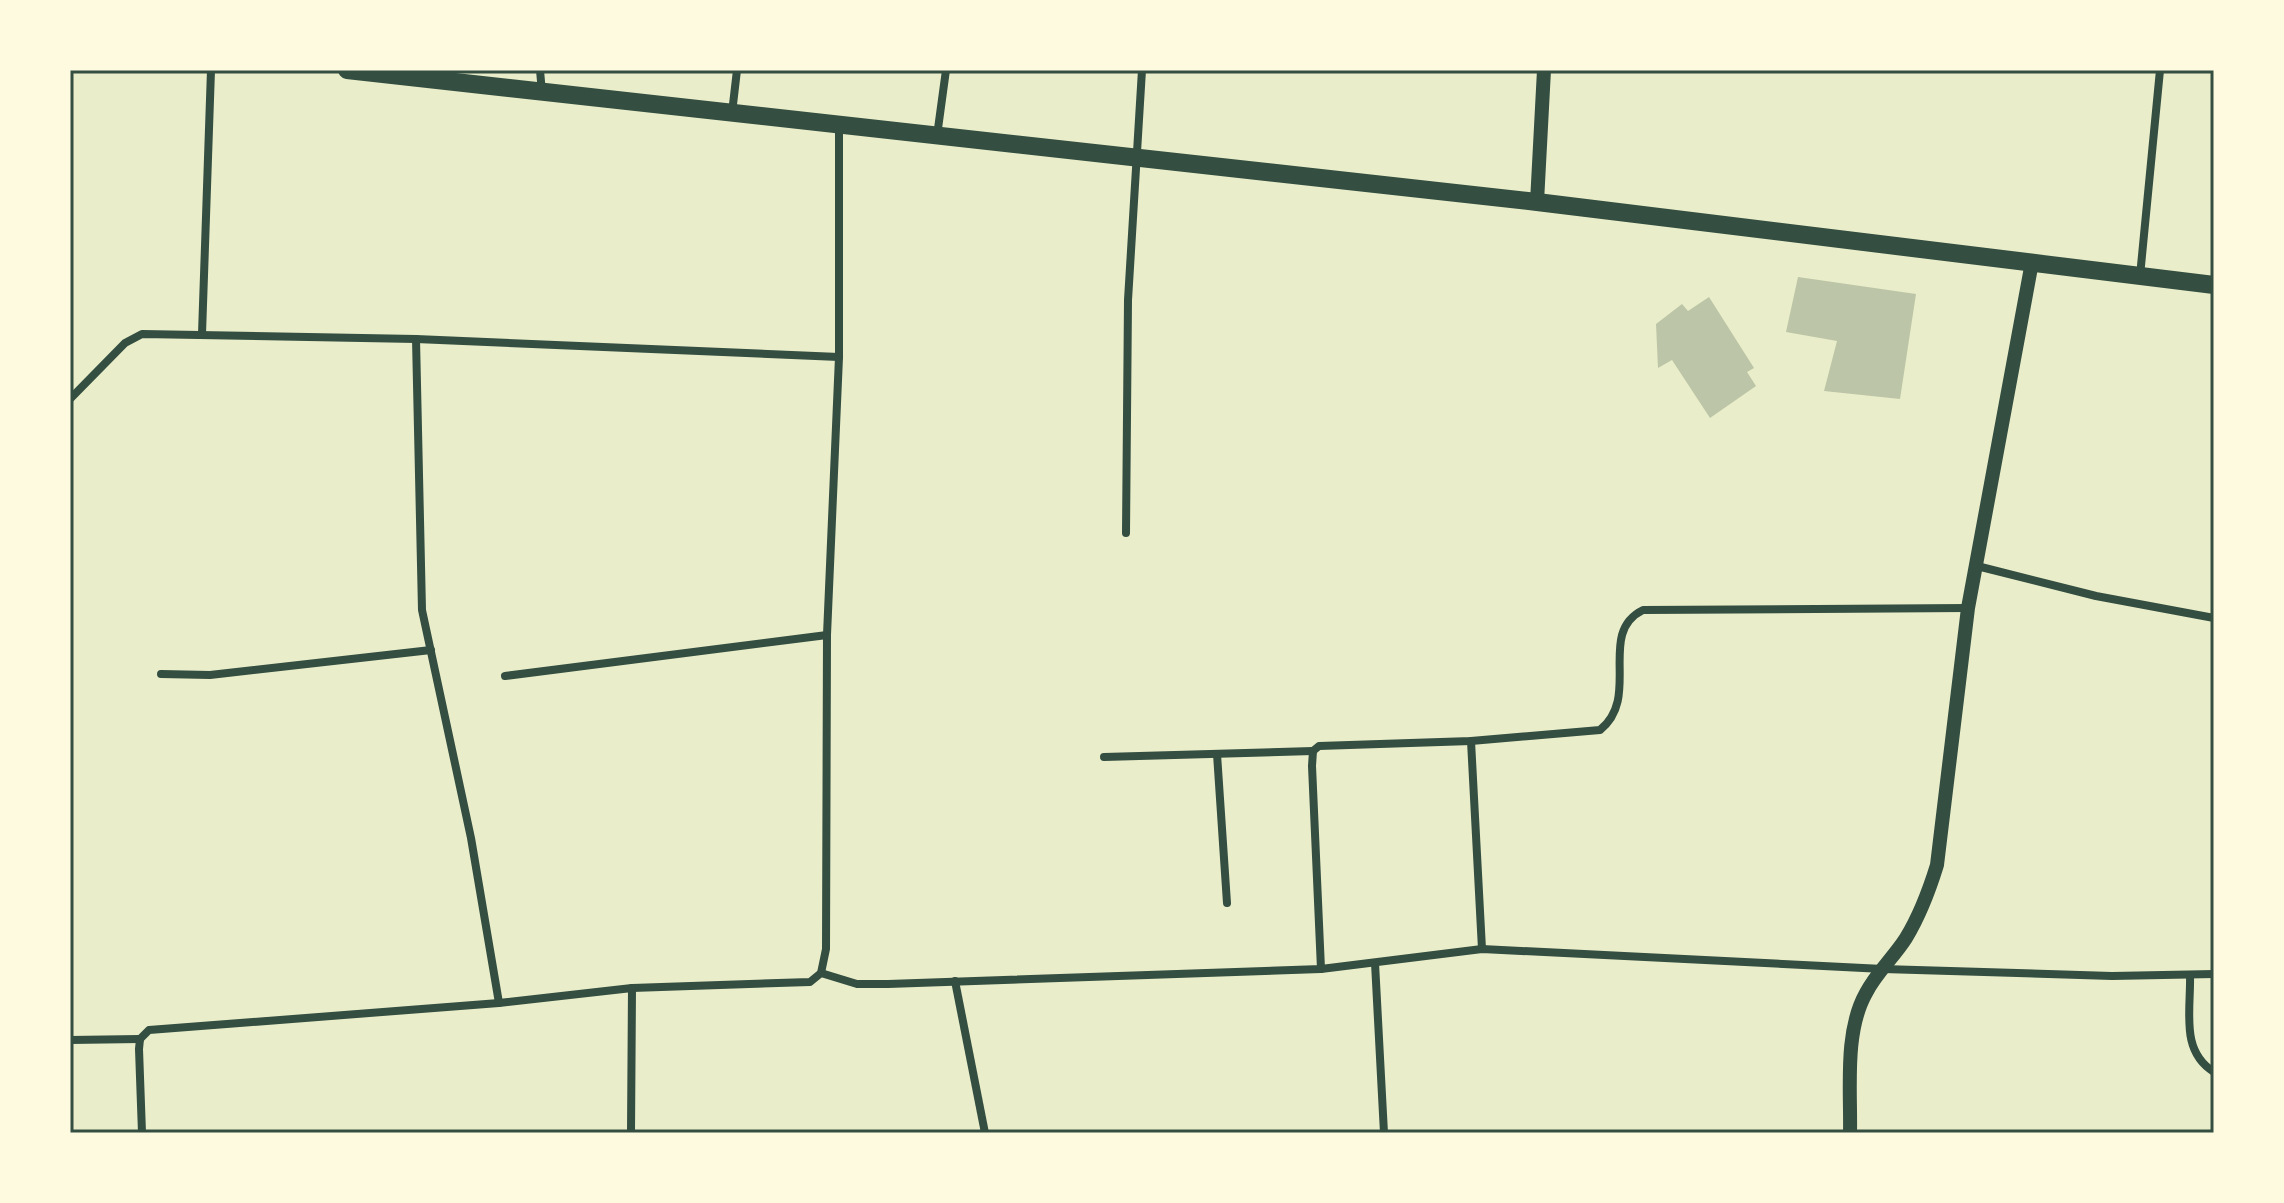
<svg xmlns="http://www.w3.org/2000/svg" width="2284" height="1203" font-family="'IBM Plex Sans',sans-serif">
	<rect width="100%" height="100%" fill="#e9edc9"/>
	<g fill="#bcc5a7">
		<path d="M1798 277 1916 294 1900 399 1824 391 1837 341 1786 332Z"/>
		<path d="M1709 297 1754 368 1747 372 1756 386 1710 418 1672 360 1658 368 1656 324 1682 304 1688 311Z"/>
	</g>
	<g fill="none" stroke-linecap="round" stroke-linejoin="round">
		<g stroke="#344e41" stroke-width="8">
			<path d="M540 70 542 93"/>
			<path d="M732 113 737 70"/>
			<path d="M937 136 946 70"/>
			<path d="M2140 276 2160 70"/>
			<path d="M202 334 211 70"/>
			<path d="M416 339 422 610 471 838 499 1003"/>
			<path d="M70 399 125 343 142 334 416 339 839 357"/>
			<path d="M1126 533 1128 300 1142 70"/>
			<path d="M1977 566 2096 596 2214 618"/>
			<path d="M161 674 210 675 431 650"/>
			<path d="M505 676 827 635"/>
			<path d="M1471 741 1482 949"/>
			<path d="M1217 754 1227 903"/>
			<path d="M1104 757 1313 751"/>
			<path d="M1375 963 1384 1133"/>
			<path d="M1321 969 1312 766 1313 751 1319 746 1471 741 1600 730C1642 697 1596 633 1643 610L1968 608"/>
			<path d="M821 973 857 984H888L1321 969 1482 949 1883 969 2112 976 2214 974"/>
			<path d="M2190 975C2191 1011 2180 1051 2214 1072"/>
			<path d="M955 981 985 1133"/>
			<path d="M70 1040 140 1039"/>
			<path d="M142 1133 139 1049 140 1039 149 1030 499 1003 632 988 810 982 821 973 826 949 827 635 839 357V126"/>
			<path d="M631 1133 632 988"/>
		</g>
		<g stroke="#344e41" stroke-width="14">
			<path d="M1537 202 1544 70"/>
			<path d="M1850 1133C1851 1090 1844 1032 1866 993 1876 973 1894 957 1906 938 1920 915 1929 891 1937 865L1968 608 2032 262"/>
		</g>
		<path stroke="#344e41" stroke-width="18" d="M347 70 1537 202 2214 285"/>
	</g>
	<rect width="2284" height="1203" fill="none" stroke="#fefae0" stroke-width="144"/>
	<rect x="72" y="72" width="2140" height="1059" fill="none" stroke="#344e41" stroke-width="3"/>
</svg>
